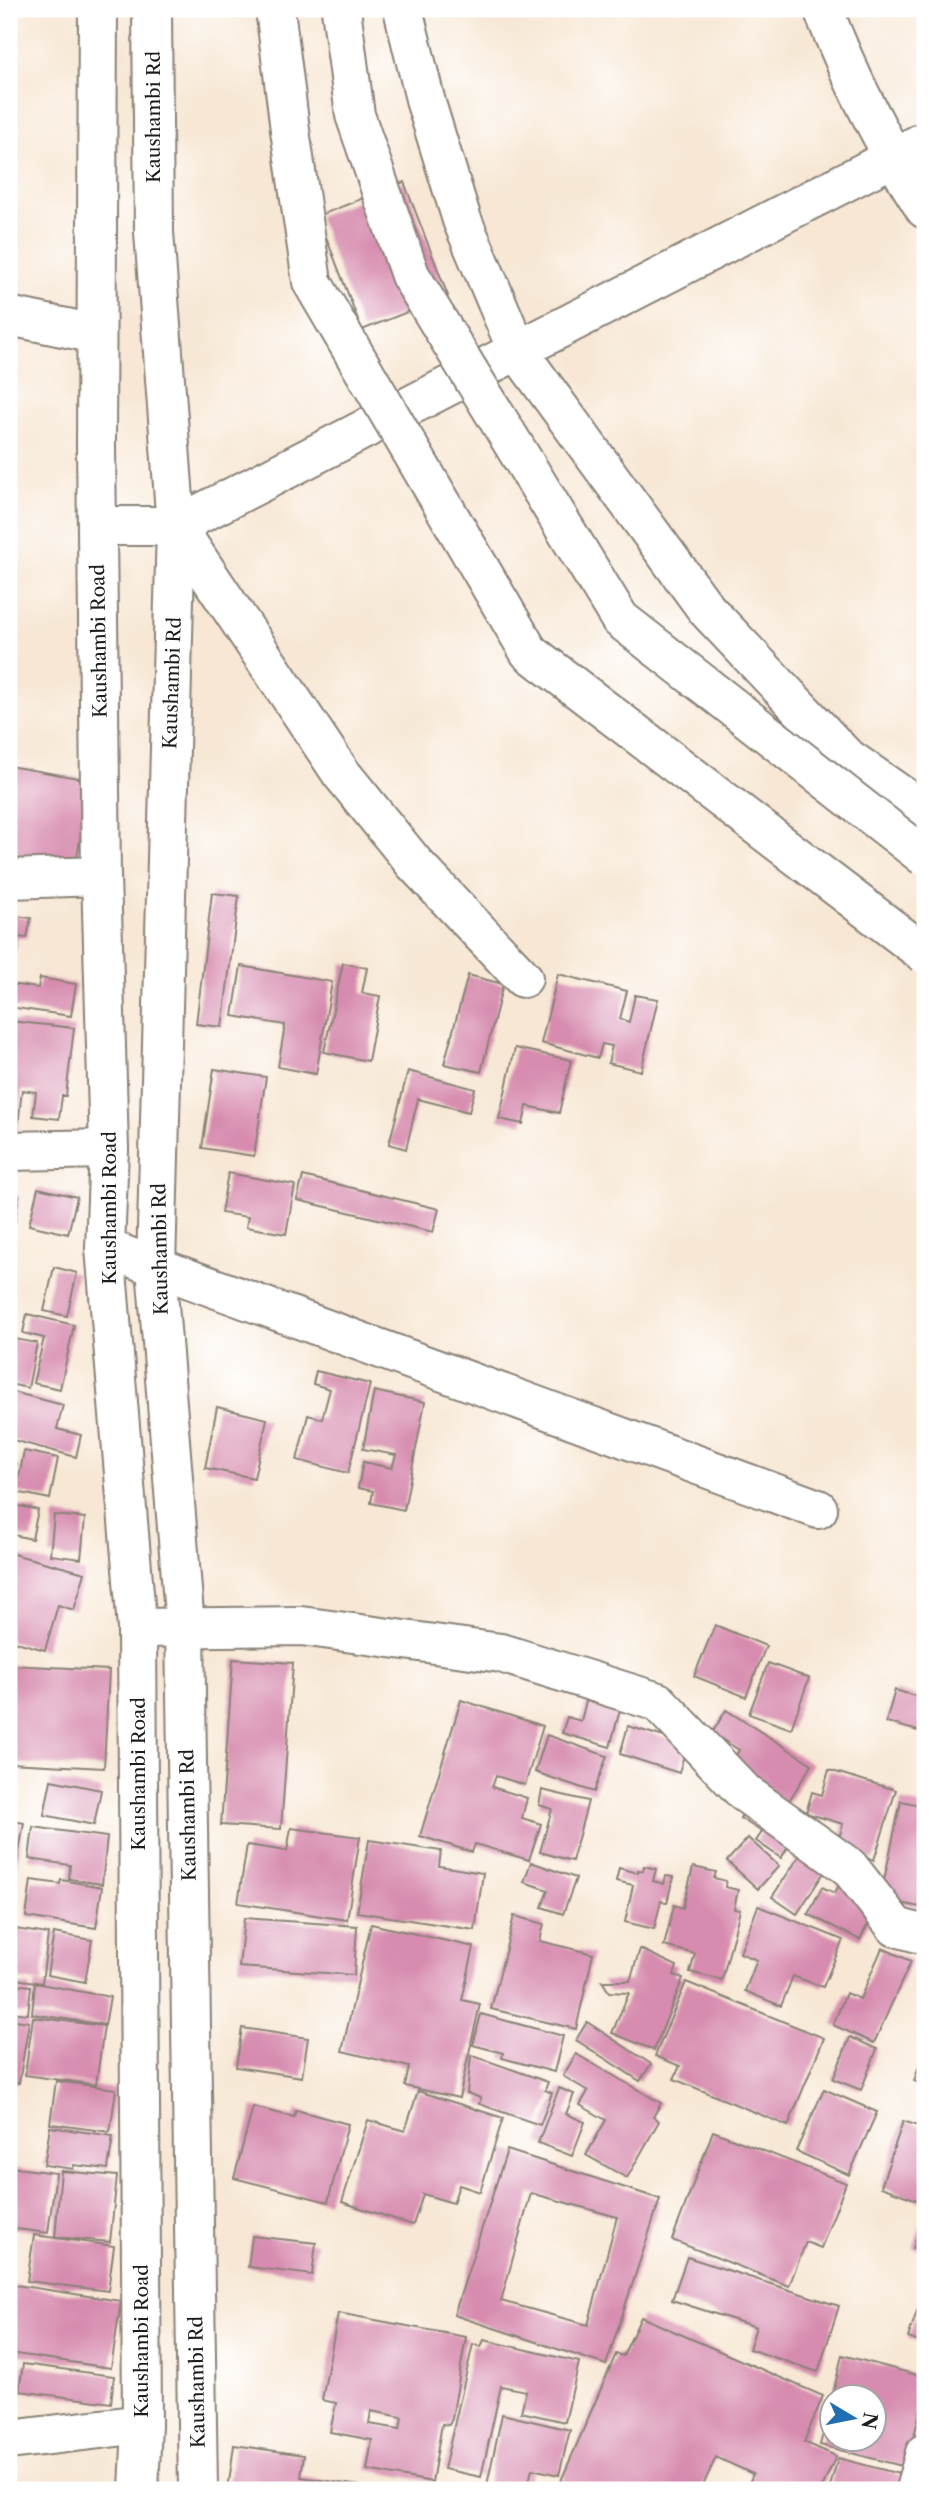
<svg xmlns="http://www.w3.org/2000/svg" width="934" height="2499" font-family="'Libre Caslon Text',serif">
	<rect width="100%" height="100%" fill="#fff"/>
	<filter id="ink" filterUnits="userSpaceOnUse"><feTurbulence type="fractalNoise" baseFrequency=".0143" numOctaves="2"/><feDisplacementMap in="SourceGraphic" scale="14" xChannelSelector="R" yChannelSelector="G"/><feConvolveMatrix kernelMatrix="1 2 1 2 8 2 1 2 1" color-interpolation-filters="sRGB"/></filter>
	<filter id="wash" filterUnits="userSpaceOnUse"><feTurbulence type="fractalNoise" baseFrequency=".00686" numOctaves="4" result="noise"/><feDisplacementMap in="SourceGraphic" scale="28" xChannelSelector="R" yChannelSelector="G"/><feGaussianBlur stdDeviation="1.57" result="paint"/><feColorMatrix in="noise" values="0 0 0 0 0 0 0 0 0 0 0 0 0 0 0 0 0 1.4 0 .05"/><feComposite in="paint" operator="in"/></filter>
	<g filter="url(#wash)">
		<rect width="100%" height="100%" fill="#f7e7d4"/>
		<g id="blocks">
			<g fill="#d78caf" fill-rule="evenodd">
				<path d="M404 182 448 296 362 330 318 216Z"/>
				<path d="M9 766 90 780 75 870 9 859Z"/>
				<path d="M212 893 239 896 222 1027 196 1024Z"/>
				<path d="M9 915 31 918 27 938 17 937 10 979Z"/>
				<path d="M343 963 367 968 362 993 380 996 368 1061 324 1052Z"/>
				<path d="M241 966 332 982 316 1074 278 1067 285 1025 233 1016Z"/>
				<path d="M558 974 627 991 620 1019 629 1022 635 995 658 999 641 1071 608 1063 612 1046 602 1044 598 1058 541 1043Z"/>
				<path d="M468 975 503 984 481 1072 444 1064Z"/>
				<path d="M40 978 76 984 71 1016 9 1007V984L38 988Z"/>
				<path d="M9 1021 74 1028 66 1096H62L59 1119 33 1116 36 1092 22 1090 17 1134 9 1133Z"/>
				<path d="M515 1048 571 1060 559 1113 527 1106 523 1124 499 1119Z"/>
				<path d="M214 1069 266 1077 254 1156 202 1148Z"/>
				<path d="M408 1071 475 1089 469 1112 418 1099 406 1149 389 1144Z"/>
				<path d="M228 1173 295 1185 286 1234 246 1227 248 1217 221 1213Z"/>
				<path d="M303 1176 439 1209 433 1232 297 1200Z"/>
				<path d="M38 1188 77 1197 68 1234 29 1225Z"/>
				<path d="M9 1194 19 1196 15 1222 9 1221Z"/>
				<path d="M54 1267 77 1273 67 1316 44 1311Z"/>
				<path d="M27 1314 74 1325 60 1389 33 1383 44 1338 23 1333Z"/>
				<path d="M9 1338 37 1343 28 1388 9 1384Z"/>
				<path d="M316 1371 370 1384 348 1473 297 1460 308 1415 322 1419 330 1389 313 1384Z"/>
				<path d="M9 1391 63 1405 57 1429 81 1435 76 1457 9 1439Z"/>
				<path d="M374 1391 425 1402 404 1510 371 1503 373 1491 358 1488 363 1462 392 1468 396 1455 363 1449Z"/>
				<path d="M217 1407 267 1419 254 1478 205 1468Z"/>
				<path d="M24 1451 58 1458 50 1499 16 1492Z"/>
				<path d="M9 1461 17 1464 9 1485Z"/>
				<path d="M15 1505 38 1510 32 1539 9 1534Z"/>
				<path d="M54 1515 85 1518 81 1559 50 1555Z"/>
				<path d="M9 1553 85 1573 74 1610 58 1605 45 1650 9 1640Z"/>
				<path d="M715 1625 766 1646 746 1697 694 1676Z"/>
				<path d="M233 1659 293 1663 281 1829 221 1825Z"/>
				<path d="M768 1663 809 1678 791 1729 749 1714Z"/>
				<path d="M9 1665 109 1670 104 1768 9 1763Z"/>
				<path d="M895 1690 925 1699V1733L886 1722Z"/>
				<path d="M461 1700 543 1726 525 1785 496 1776 492 1787 527 1798 522 1818 541 1824 529 1860 475 1844 472 1852 420 1836Z"/>
				<path d="M586 1701 620 1710 610 1747 562 1733 567 1717 581 1721Z"/>
				<path d="M726 1710 812 1764 787 1804 728 1768 739 1750 712 1733Z"/>
				<path d="M628 1726 687 1744 679 1773 620 1754Z"/>
				<path d="M547 1735 607 1756 594 1792 535 1772Z"/>
				<path d="M829 1770 896 1790 874 1860 836 1849 843 1824 806 1813 812 1792 822 1795Z"/>
				<path d="M51 1780 101 1790 94 1825 44 1815Z"/>
				<path d="M542 1790 588 1801 572 1861 540 1852 552 1809 539 1805Z"/>
				<path d="M901 1801 925 1806V1908L880 1899Z"/>
				<path d="M749 1804 796 1835 781 1858 756 1841 762 1832 740 1818Z"/>
				<path d="M9 1820 24 1823 14 1881 9 1880Z"/>
				<path d="M33 1827 107 1837 102 1884 69 1879 70 1865 29 1859Z"/>
				<path d="M291 1828 360 1837 347 1920 238 1903 247 1845 287 1851Z"/>
				<path d="M748 1838 779 1866 758 1889 727 1861Z"/>
				<path d="M369 1840 441 1851 439 1866 483 1873 475 1930 357 1912Z"/>
				<path d="M800 1855 825 1871 797 1914 772 1897Z"/>
				<path d="M531 1862 576 1878 563 1914 542 1907 548 1890 524 1882Z"/>
				<path d="M644 1866 656 1869 653 1881 664 1884 666 1876 673 1877 667 1903 661 1901 654 1929 625 1922 633 1885 616 1881 619 1868 638 1873V1870L643 1871Z"/>
				<path d="M693 1867 716 1872 714 1878 726 1881 725 1887 738 1890 734 1909 740 1910 722 1980 690 1972 695 1954 664 1946 674 1905 683 1908Z"/>
				<path d="M31 1880 60 1884 61 1880 102 1887 96 1928 26 1917Z"/>
				<path d="M841 1881 873 1914 860 1940 808 1914 822 1887 835 1893Z"/>
				<path d="M758 1906 843 1940 823 1987 793 1976 781 2006 745 1991 757 1960 740 1953Z"/>
				<path d="M514 1916 544 1924 540 1941 593 1954 576 2029 491 2009Z"/>
				<path d="M244 1918 357 1926 354 1975 239 1967Z"/>
				<path d="M371 1924 474 1947 462 2000 480 2004 459 2098 405 2086 409 2067 342 2051Z"/>
				<path d="M9 1928 48 1934 42 1983 9 1978Z"/>
				<path d="M54 1933 92 1940 85 1982 47 1975Z"/>
				<path d="M882 1948 911 1961 874 2043 833 2025 846 1993 860 1999Z"/>
				<path d="M640 1949 677 1966 674 1975 683 1978 654 2050 612 2033 629 1993 609 1992 602 1981H630Z"/>
				<path d="M686 1982 824 2038 788 2126 674 2079 680 2066 655 2056Z"/>
				<path d="M35 1983 110 1997 105 2025 32 2014Z"/>
				<path d="M9 1984 31 1986 28 2014 9 2012Z"/>
				<path d="M481 2014 563 2036 554 2072 502 2058 503 2053 473 2045Z"/>
				<path d="M33 2017 104 2026 96 2085 25 2075Z"/>
				<path d="M9 2019 29 2022 19 2083 9 2082Z"/>
				<path d="M587 2022 651 2064 640 2081 576 2040Z"/>
				<path d="M242 2028 308 2038 302 2077 236 2067Z"/>
				<path d="M850 2037 877 2049 861 2090 833 2079Z"/>
				<path d="M925 2048V2085L914 2081Z"/>
				<path d="M576 2054 661 2103 653 2117 659 2121 627 2178 586 2155 606 2120 580 2105 588 2091 563 2076Z"/>
				<path d="M471 2055 548 2082 545 2090 552 2093 540 2125 479 2104 481 2098 467 2093Z"/>
				<path d="M56 2081 116 2089 110 2132 50 2124Z"/>
				<path d="M559 2088 574 2094 566 2114 585 2122 572 2156 538 2143Z"/>
				<path d="M824 2089 877 2112 849 2175 796 2151Z"/>
				<path d="M418 2091 503 2118 480 2192 459 2185 453 2203 423 2194 413 2225 342 2202 368 2120 405 2131Z"/>
				<path d="M253 2107 294 2117 296 2110 348 2124 328 2202 234 2178Z"/>
				<path d="M903 2121 925 2128V2203L881 2187Z"/>
				<path d="M50 2127 113 2136 108 2169 74 2165 73 2169 44 2165Z"/>
				<path d="M713 2131 846 2183 821 2248 806 2242 789 2286 672 2240Z"/>
				<path d="M507 2150 660 2199 606 2365 454 2315ZM531 2193 617 2217 588 2325 501 2301Z"/>
				<path d="M9 2167 56 2173 48 2233 9 2228Z"/>
				<path d="M61 2171 117 2176 110 2242 55 2237Z"/>
				<path d="M925 2213V2252L913 2248Z"/>
				<path d="M34 2235 114 2246 108 2291 27 2281Z"/>
				<path d="M252 2236 316 2243 312 2275 248 2267Z"/>
				<path d="M687 2257 839 2306 818 2372 749 2349 756 2327 672 2300Z"/>
				<path d="M9 2284 121 2301 111 2368 9 2353Z"/>
				<path d="M925 2287V2344L908 2338Z"/>
				<path d="M338 2313 466 2337 452 2419 449 2425 442 2424 432 2482 367 2470 372 2440 330 2432 336 2403 322 2400ZM371 2411 402 2417 400 2429 369 2424Z"/>
				<path d="M641 2317 823 2396 804 2442 836 2456 821 2490H746L753 2474 716 2457 701 2490H557L616 2354 623 2356Z"/>
				<path d="M484 2340 579 2362 565 2422 521 2412 526 2391 501 2386 481 2477 444 2469 473 2344 481 2347Z"/>
				<path d="M842 2355 925 2377V2393L906 2467 820 2445 832 2399V2440H874V2398H832Z"/>
				<path d="M23 2364 114 2376 111 2403 19 2391Z"/>
				<path d="M502 2414 570 2430 559 2475 532 2469 527 2490H486Z"/>
				<path d="M234 2445 304 2455 301 2477 386 2490H228Z"/>
				<path d="M838 2458 903 2475 899 2490H829Z"/>
			</g>
		</g>
	</g>
	<g filter="url(#ink)">
		<use href="#blocks" fill-opacity="0" stroke="#8a8278" stroke-width="2"/>
		<g fill="none" stroke-linecap="round" stroke-linejoin="round">
			<defs>
				<g id="minor">
					<path d="M403 9 426 103 462 220 517 350 707 610 845 756 925 812"/>
					<path d="M823 9C850 79 884 145 925 209"/>
					<path d="M9 316 96 334"/>
					<path d="M97 526H176L925 141"/>
					<path d="M176 526 341 773 414 863 523 978"/>
					<path d="M9 879 101 876"/>
					<path d="M9 1151 109 1149"/>
					<path d="M105 1248 818 1509"/>
					<path d="M137 1628 301 1626 501 1653 658 1702 745 1793 849 1867 896 1927 925 1935"/>
					<path d="M9 2440 142 2424"/>
					<path d="M915 2490 925 2453"/>
				</g>
				<g id="major">
					<path d="M98 9 96 446 101 876 109 1149 105 1248 137 1628 142 2424 139 2490"/>
					<path d="M152 9 154 232 176 526 156 1267 185 1627 198 2490"/>
				</g>
			</defs>
			<use href="#minor" stroke="#8a8278" stroke-width="42"/>
			<use href="#major" stroke="#8a8278" stroke-width="42"/>
			<use href="#minor" stroke="#fff" stroke-width="38"/>
			<use href="#major" stroke="#fff" stroke-width="38"/>
			<defs>
				<g id="major-bridge">
					<path d="M275 9 290 130 312 282 529 652 925 954"/>
					<path d="M341 9 355 115 410 275 620 619 925 857"/>
				</g>
			</defs>
			<use href="#major-bridge" stroke="#8a8278" stroke-width="42" stroke-linecap="butt"/>
			<use href="#major-bridge" stroke="#fff" stroke-width="38"/>
		</g>
	</g>
	<g text-anchor="middle" dominant-baseline="central" stroke-width="5" stroke-linejoin="round" paint-order="stroke">
		<g font-size="19" fill="#1c1c1c" stroke="#fff">
			<text transform="translate(153 117) rotate(-90)">Kaushambi Rd</text>
			<text transform="translate(99 641) rotate(-91)">Kaushambi Road</text>
			<text transform="translate(172 683) rotate(-88)">Kaushambi Rd</text>
			<text transform="translate(109 1208) rotate(-90)">Kaushambi Road</text>
			<text transform="translate(160 1249) rotate(-91)">Kaushambi Rd</text>
			<text transform="translate(138 1774) rotate(-90)">Kaushambi Road</text>
			<text transform="translate(188 1815) rotate(-91)">Kaushambi Rd</text>
			<text transform="translate(141 2341) rotate(-90)">Kaushambi Road</text>
			<text transform="translate(197 2382) rotate(-91)">Kaushambi Rd</text>
		</g>
	</g>
	<rect width="934" height="2499" fill="none" stroke="#fff" stroke-width="35"/>
	<g transform="translate(853 2418) rotate(100)"><circle r="33" fill="#ffffff" stroke="#a4a4a4" stroke-width="2"/>
	<path d="M0-5L12 26L0 18L-12 26Z" fill="#1f6fb2"/>
	<text y="-10" font-size="19" font-weight="bold" text-anchor="middle" fill="#1c1c1c">N</text>
	</g>
</svg>
